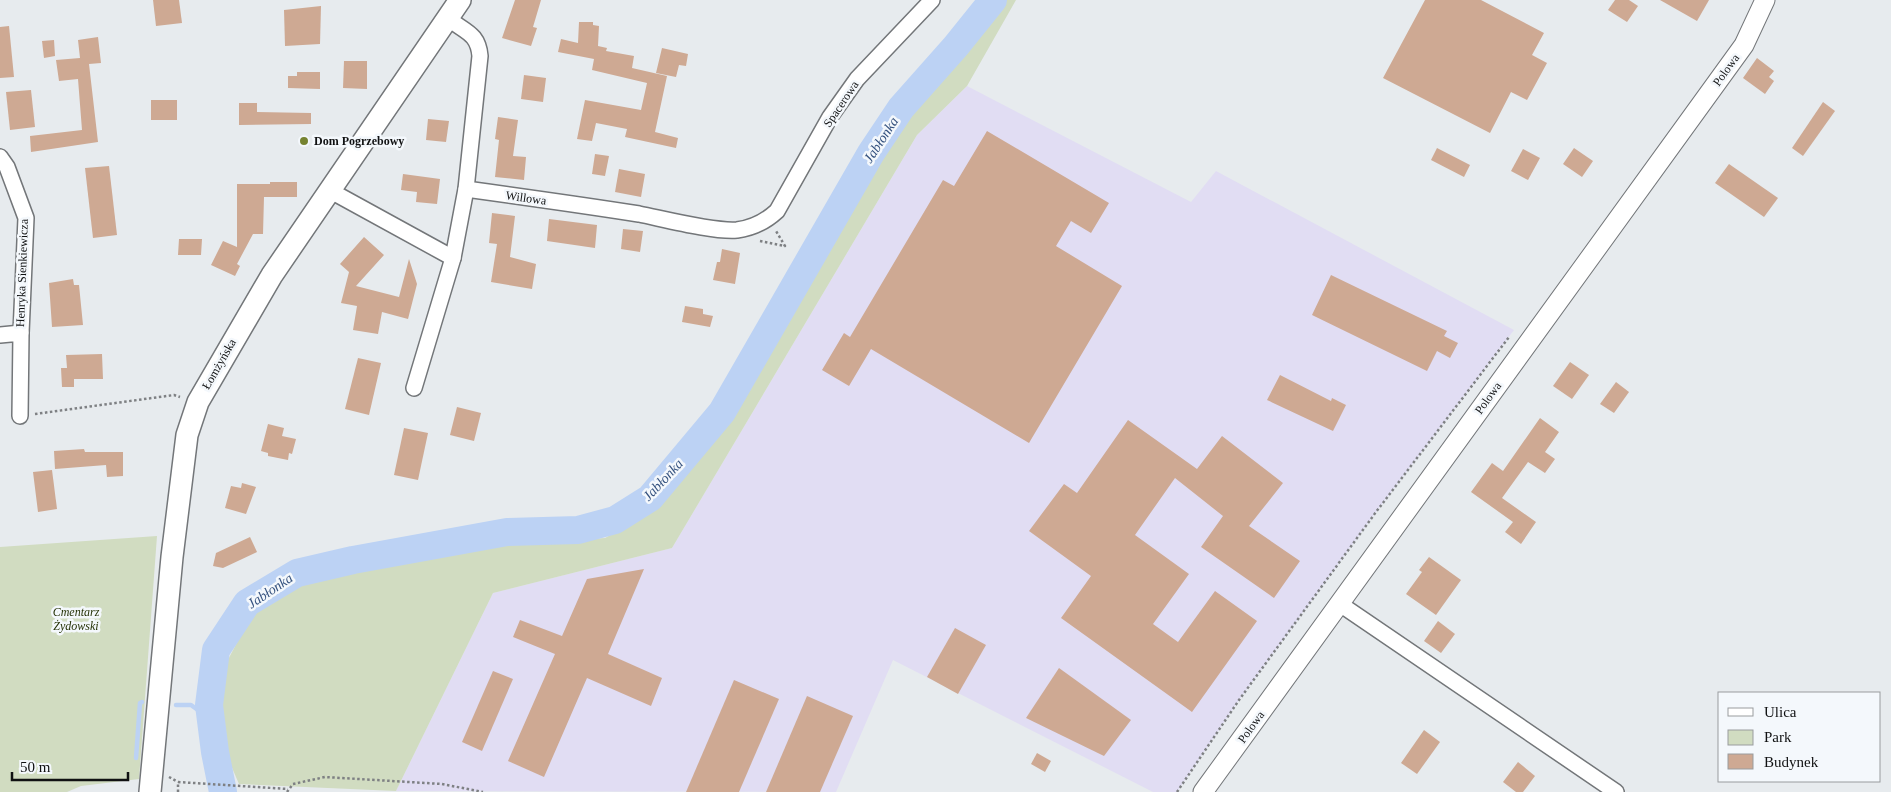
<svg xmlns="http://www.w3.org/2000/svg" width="1891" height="792" font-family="'Times New Roman',serif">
	<rect width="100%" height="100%" fill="#e7ebee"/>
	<path fill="#e1ddf3" d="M967 86 1191 202 1216 171 1514 330 1376 512 1239 700 1177 792H1153L893 660 836 792 396 791 493 593 672 548 917 135Z"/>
	<g fill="#d1dcc1">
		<path d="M1005 0H1016L967 86 917 135 672 548 493 593 396 791 239 784 218 735 221 673 253 612 287 591 339 572 517 543 605 538 645 516 705 450 897 128 920 97 970 49Z"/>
		<path d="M157 536 139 779 81 786 67 792H0V547Z"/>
	</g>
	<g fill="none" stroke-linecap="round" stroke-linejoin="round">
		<g stroke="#bcd2f4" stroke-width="4.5">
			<path d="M176 705H191L202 713 210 712"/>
			<path d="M136 758 140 703 142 702"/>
		</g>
		<path stroke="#bcd2f4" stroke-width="28" d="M223 792 215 752 209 705 216 650 247 603 297 573 353 560 507 532 578 530 615 520 650 498 722 412 871 153 901 108 956 46 993 0"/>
	</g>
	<g fill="#cea993">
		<path d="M153 0H179L182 23 156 26Z"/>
		<path d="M515 0H541L533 27 537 28 531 46 502 38Z"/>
		<path d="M1425 0H1481L1544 33 1532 55 1547 63 1527 100 1511 92 1490 133 1383 78Z"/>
		<path d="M1615 0H1629L1638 6 1627 22 1608 10Z"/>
		<path d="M1660 0H1709L1697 21Z"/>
		<path d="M321 6 320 44 285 46 284 10Z"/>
		<path d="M579 22H593V25L599 26 598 46 607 48 606 51 634 56 632 68 667 76 655 132 678 138 676 148 625 137 627 129 596 123 592 141 577 139 585 100 641 110 647 83 592 70 594 59 558 52 561 39 578 43Z"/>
		<path d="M9 26 14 77 0 78V27Z"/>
		<path d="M98 37 101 63 89 64 98 142 31 152 30 136 82 130 78 79 59 81 56 60 80 58 78 40Z"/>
		<path d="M54 40 55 56 44 58 42 41Z"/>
		<path d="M662 48 688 54 686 66 679 65 676 77 656 73Z"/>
		<path d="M1757 58 1774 71 1769 77 1774 81 1765 94 1743 78Z"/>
		<path d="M344 61H367V89L343 88Z"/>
		<path d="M297 72H320V89L288 88V76H297Z"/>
		<path d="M524 75 546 78 543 102 521 99Z"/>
		<path d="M31 90 35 127 10 130 6 92Z"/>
		<rect x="151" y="100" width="26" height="20"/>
		<path d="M1823 102 1835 111 1803 156 1792 148Z"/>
		<path d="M239 103H257V112L311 113V124L239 125Z"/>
		<path d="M498 117 518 120 513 156 526 157 524 180 495 177 499 140 495 139Z"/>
		<path d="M428 119 449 121 446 142 426 140Z"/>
		<path d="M987 131 1109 203 1091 233 1071 221 1056 246 1122 286 1029 443 871 349 849 386 822 370 844 333 850 337 943 180 954 186Z"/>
		<path d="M1437 148 1470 165 1464 177 1431 160Z"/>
		<path d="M1574 148 1593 161 1582 177 1563 164Z"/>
		<path d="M1523 149 1540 158 1528 180 1511 171Z"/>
		<path d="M595 154 609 156 605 176 592 174Z"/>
		<path d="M1729 164 1778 198 1764 217 1715 183Z"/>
		<path d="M109 166 117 235 93 238 85 168Z"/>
		<path d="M619 169 645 174 641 197 615 192Z"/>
		<path d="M403 174 440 179 437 204 416 202 417 192 401 190Z"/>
		<path d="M270 182H297V197H264L263 234H253L237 264 240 266 235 276 211 265 223 241 237 247V184H270Z"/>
		<path d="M492 213 515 216 510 257 536 264 532 289 491 282 497 244 489 243Z"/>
		<path d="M549 219 597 225 595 248 547 241Z"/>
		<path d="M623 229 643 231 640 252 621 249Z"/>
		<path d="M364 237 384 255 356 286 399 297 409 259 417 284 408 319 382 312 378 334 353 330 357 306 341 303 349 272 340 264Z"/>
		<path d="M179 239H202L201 255H178Z"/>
		<path d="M722 249 740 253 735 284 713 280 717 262H720Z"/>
		<path d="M1331 275 1447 331 1444 336 1458 343 1450 358 1437 351 1427 371 1312 315Z"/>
		<path d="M73 279 74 285H79L83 325 52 327 49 283Z"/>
		<path d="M685 306 703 309V314L713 316 710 327 682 322Z"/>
		<path d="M102 354 103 379H74V387H62L61 368H67L66 355Z"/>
		<path d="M358 358 381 363 369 415 345 409Z"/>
		<path d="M1570 362 1589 375 1572 399 1553 386Z"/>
		<path d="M1280 375 1331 401 1332 398 1346 405 1333 431 1267 400Z"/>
		<path d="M1616 382 1629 392 1614 413 1600 404Z"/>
		<path d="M457 407 481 413 474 441 450 435Z"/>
		<path d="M1540 418 1559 432 1545 452 1555 459 1545 473 1528 462 1502 498 1536 522 1521 544 1505 532 1513 522 1471 492 1492 463 1503 471Z"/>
		<path d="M1128 420 1197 469 1222 436 1283 483 1249 526 1300 561 1274 598 1201 547 1223 516 1175 478 1135 535 1189 574 1153 624 1178 642 1215 591 1257 621 1192 712 1061 618 1091 576 1029 531 1064 484 1077 493Z"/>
		<path d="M268 424 284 428 282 436 296 439 292 454 289 453 288 460 268 456V453L261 451Z"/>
		<path d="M404 428 428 433 418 480 394 475Z"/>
		<path d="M84 449 85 452H123V476L107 477 106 465 55 469 54 451Z"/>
		<path d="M52 470 57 509 38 512 33 472Z"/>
		<path d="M242 483 256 487 246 514 225 508 231 486 241 488Z"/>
		<path d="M250 537 257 552 223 568 213 566 216 553Z"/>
		<path d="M1429 557 1461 580 1436 615 1406 594 1422 572 1419 570Z"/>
		<path d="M644 569 608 654 662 678 651 706 587 678 544 777 508 761 555 654 513 637 520 620 562 636 587 579Z"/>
		<path d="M1438 621 1455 634 1441 653 1424 641Z"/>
		<path d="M955 628 986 645 958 694 927 677Z"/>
		<path d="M1059 668 1131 720 1104 756 1026 718Z"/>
		<path d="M493 671 513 679 482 751 462 742Z"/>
		<path d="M734 680 779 699 739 792H686Z"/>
		<path d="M807 696 853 716 820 792H766Z"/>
		<path d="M1424 730 1440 742 1417 774 1401 763Z"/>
		<path d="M1037 753 1051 761 1045 772 1031 764Z"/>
		<path d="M1518 762 1535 776 1523 792H1516L1503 782Z"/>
	</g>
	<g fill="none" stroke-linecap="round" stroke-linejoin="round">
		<defs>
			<g id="minor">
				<path d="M0 157 7 167 26 218 21 333"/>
				<path d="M466 189C524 197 582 205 639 214 664 219 714 232 737 230 753 228 765 222 777 211L830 117 857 79 932 0"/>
				<path d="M329 190 453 258"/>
				<path d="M0 335 21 333 20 416"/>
				<path d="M414 388 453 258 466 189 480 56C478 33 465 32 449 19"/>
				<path d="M1340 604 1616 792"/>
			</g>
			<path id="tertiary" d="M1203 792 1744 45 1765 0"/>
			<path id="secondary" d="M150 792 172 557 187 435 198 402 272 275 460 0"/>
		</defs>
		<use href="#minor" stroke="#737679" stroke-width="18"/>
		<use href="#tertiary" stroke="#737679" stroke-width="21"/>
		<use href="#secondary" stroke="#737679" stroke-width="24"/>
		<g stroke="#7e8083" stroke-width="2.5" stroke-dasharray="2.5 2.5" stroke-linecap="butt">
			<path d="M760 241 785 246 776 231"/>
			<path d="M35 414 174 395 180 397"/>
			<path d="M169 777 178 782"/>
			<path d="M178 792V782L288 789"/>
			<path d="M287 792 293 784 325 777 442 784 483 792"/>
			<path d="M1177 792 1239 700 1376 512 1509 337"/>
		</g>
		<use href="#minor" stroke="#fff" stroke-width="15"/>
		<use href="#tertiary" stroke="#fff" stroke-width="19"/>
		<use href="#secondary" stroke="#fff" stroke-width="21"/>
	</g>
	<circle fill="#768330" stroke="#f4f8fc" stroke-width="2" cx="304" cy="141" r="5"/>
	<g text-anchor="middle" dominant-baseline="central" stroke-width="5" stroke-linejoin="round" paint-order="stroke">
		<g font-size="12" fill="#101112" stroke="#f4f8fc">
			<text transform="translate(1726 70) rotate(-54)">Polowa</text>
			<text transform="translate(841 104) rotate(-56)">Spacerowa</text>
			<text transform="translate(526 198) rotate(8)">Willowa</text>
			<text transform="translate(22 273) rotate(-88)">Henryka Sienkiewicza</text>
			<text transform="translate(219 364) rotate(-60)">Łomżyńska</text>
			<text transform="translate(1488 398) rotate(-54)">Polowa</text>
			<text transform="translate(1251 727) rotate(-54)">Polowa</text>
		</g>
		<g font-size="12" font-weight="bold" fill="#101112" stroke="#f4f8fc" text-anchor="start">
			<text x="314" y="141">Dom Pogrzebowy</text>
		</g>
		<g font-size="12" font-style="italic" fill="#263307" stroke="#f4f8fc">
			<text x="76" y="612">Cmentarz<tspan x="76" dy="14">Żydowski</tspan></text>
		</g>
		<g font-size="14" font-style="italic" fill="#34517e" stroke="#f4f8fc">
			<text transform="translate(881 140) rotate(-57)">Jabłonka</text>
			<text transform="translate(663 480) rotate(-47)">Jabłonka</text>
			<text transform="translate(270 591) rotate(-34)">Jabłonka</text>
		</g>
	</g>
	<rect x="1718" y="692" width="162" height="90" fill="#f4f8fc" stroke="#999c9e"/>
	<rect x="1728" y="708" width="25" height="8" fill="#ffffff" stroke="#999c9e"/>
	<text x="1764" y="717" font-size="15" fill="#101112">Ulica</text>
	<rect x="1728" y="730" width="25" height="15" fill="#d1dcc1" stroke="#999c9e"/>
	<text x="1764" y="742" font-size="15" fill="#101112">Park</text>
	<rect x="1728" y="754" width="25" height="15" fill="#cea993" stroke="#999c9e"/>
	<text x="1764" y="767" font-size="15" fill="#101112">Budynek</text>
	<path d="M12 772v8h116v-8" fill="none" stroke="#101112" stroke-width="2.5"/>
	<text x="20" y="772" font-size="15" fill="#101112" stroke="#f4f8fc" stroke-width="4" paint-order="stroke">50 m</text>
</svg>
